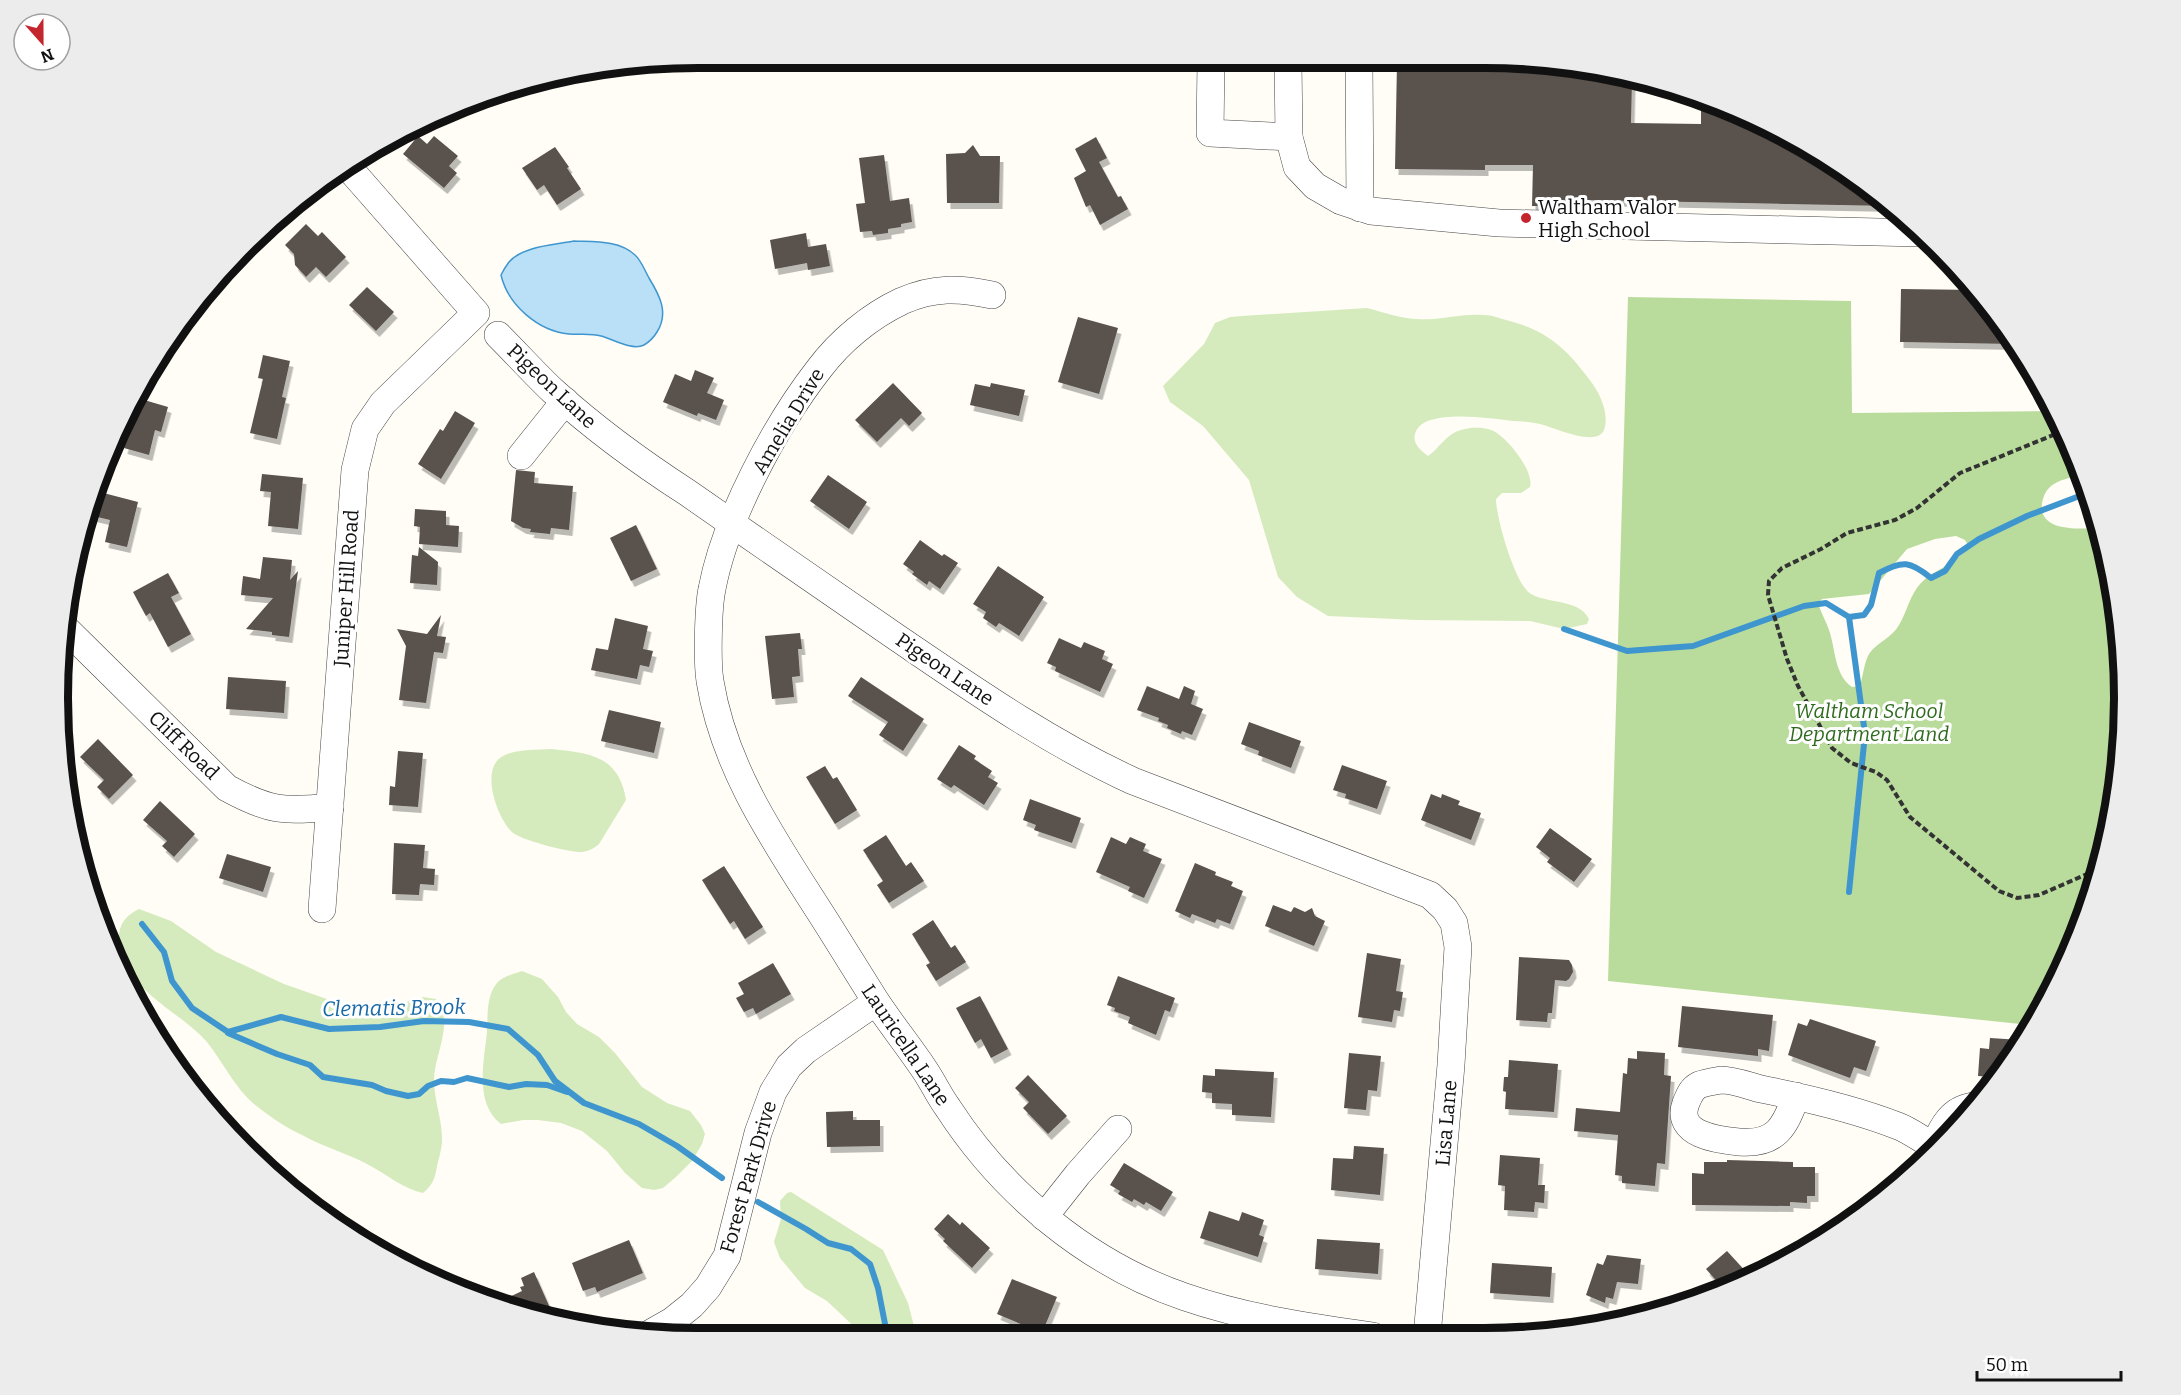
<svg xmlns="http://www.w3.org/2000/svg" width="2181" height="1395" font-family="Bitter,serif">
	<defs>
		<filter id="shadow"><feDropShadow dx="3.5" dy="6" stdDeviation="0" flood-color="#0004"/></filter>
	</defs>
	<rect width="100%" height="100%" fill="#fffdf5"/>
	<g fill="#d5ebbd">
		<path d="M1367 308C1382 312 1400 318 1416 319 1438 321 1461 313 1484 315 1491 315 1499 318 1506 320 1546 330 1565 347 1589 379 1599 391 1610 414 1604 430 1597 448 1553 427 1540 424 1531 422 1522 421 1513 421 1492 419 1422 407 1415 434 1412 443 1421 451 1428 456 1441 447 1447 432 1465 429 1474 427 1489 427 1497 433 1510 442 1534 471 1530 487L1521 493H1502L1496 499C1496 517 1515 585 1531 594 1549 604 1579 599 1589 619L1587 624 1564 629 1530 621 1417 620 1328 616 1297 597 1278 577 1249 480 1203 426 1170 402 1163 386 1204 344 1215 323 1230 317 1242 316Z"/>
		<path d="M551 749C589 753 619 755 626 800L599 844C593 849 589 851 582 852 571 853 520 840 512 832 497 818 478 766 505 755 518 749 537 750 551 749Z"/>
		<path d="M139 909 171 921 216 952 284 984 358 1010 376 1011 423 997 436 999C456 1023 433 1055 434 1083 435 1103 443 1123 442 1143 441 1151 439 1158 437 1166 435 1178 433 1185 423 1193 403 1189 385 1173 367 1164 346 1153 324 1147 304 1136 286 1128 269 1116 254 1104 236 1089 222 1061 207 1042 180 1011 122 989 119 941 118 925 125 916 139 909Z"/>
		<path d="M522 971 542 979 558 997 566 1012 577 1024 599 1037 615 1053 642 1087 667 1103 690 1111 701 1125 705 1134 702 1144 692 1161 676 1177 663 1188 654 1190 642 1188 625 1173 607 1151 582 1131 561 1123 538 1120H523L501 1124C474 1103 484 1062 487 1032 488 1016 486 996 497 983 503 976 514 974 522 971Z"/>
		<path d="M791 1192 883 1250 908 1303 916 1334H862L827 1301 805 1288 780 1258 774 1242 781 1219 780 1201 787 1193Z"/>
	</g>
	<path fill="#b9dc9c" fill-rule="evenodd" d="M1628 297 1851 301 1852 413 2053 411 2082 474C2073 477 2058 480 2051 486 2046 490 2043 497 2042 503 2038 532 2079 529 2098 528L2119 614 2123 740 2102 864 2058 981 2030 1025 1608 981ZM1956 536 1965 540 1968 545C1960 563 1933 570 1921 583 1910 594 1907 612 1899 625 1892 638 1877 642 1869 654 1864 663 1863 676 1860 686L1852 687C1834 674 1836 650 1829 630 1826 621 1821 613 1818 603L1822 599 1869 594 1907 549 1935 539Z"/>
	<path fill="#b9e0f7" stroke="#3f96cf" stroke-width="1.5" d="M574 241C593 242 619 240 635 255 641 260 645 271 649 278 660 296 669 313 657 332 654 337 649 342 644 345 632 351 613 339 601 336 590 333 580 335 569 334 538 331 508 305 501 275 503 271 506 266 509 262 523 246 554 245 574 241Z"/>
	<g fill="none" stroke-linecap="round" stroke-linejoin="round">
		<g stroke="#3f96cf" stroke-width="6">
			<path d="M1849 617 1865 734 1849 892"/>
			<path d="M1564 629 1627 651 1693 646 1804 606 1826 603 1849 617 1864 615 1871 605 1879 573C1903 560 1910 561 1931 578L1945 571 1957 554 1979 539 2027 516 2090 492"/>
			<path d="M142 924 164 952 172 981 192 1008 228 1032 281 1017 329 1029 380 1027 424 1021 469 1022 508 1029 538 1055 555 1081 584 1103 639 1124 677 1146 722 1178"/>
			<path d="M228 1033 277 1054 310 1065 323 1077 372 1085 386 1091 408 1096 419 1094 428 1086 441 1081 454 1082 467 1078 509 1087 526 1084 547 1085 567 1092"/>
			<path d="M758 1202 806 1229 828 1243 851 1249 870 1264 878 1288 887 1334"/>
		</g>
	</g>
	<g fill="#5a524d" filter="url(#shadow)">
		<path d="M1397 62H1567L1632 80 1631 123 1701 124V98L1729 106 1874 190 1891 206 1588 200V207L1532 206 1533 165H1485V170L1395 169Z"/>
		<path d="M418 136 427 144 434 136 458 156 449 166 457 173 444 188 403 154Z"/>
		<path d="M1096 137 1107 158 1099 162 1118 197 1121 196 1128 209 1100 225 1090 205 1086 207 1074 178 1086 171 1075 149Z"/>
		<path d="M973 145 980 156H1000L999 203H947L946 154 965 153Z"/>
		<path d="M555 147 569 167 567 168 581 189 557 205 544 185 537 190 522 168Z"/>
		<path d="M884 155 890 201 909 198 912 222 901 224V227L888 229V233L873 235 872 231 860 232 856 204 865 203 859 158Z"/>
		<path d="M306 224 318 236 322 232 346 257 326 277 316 267 306 277 295 265 294 254 285 245Z"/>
		<path d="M806 233 808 247 826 244 830 266 808 270 807 263 775 269 770 240Z"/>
		<path d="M367 287 394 312 376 331 349 305Z"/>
		<path d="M1901 289 1976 290 2014 344 1900 342Z"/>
		<path d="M1078 317 1118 328 1099 394 1058 382Z"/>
		<path d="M263 355 290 361 282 397 286 398 277 439 250 433 263 379 258 378Z"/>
		<path d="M695 370 714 378 707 393 724 400 716 420 698 413 697 416 663 402 675 374 691 381Z"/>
		<path d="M893 383 922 413 909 426 901 418 877 442 855 420Z"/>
		<path d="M991 383 1025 390 1019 416 970 405 975 384 990 387Z"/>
		<path d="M134 397 168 407 161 432 155 430 149 455 124 448 131 421 124 419Z"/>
		<path d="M455 411 475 423 441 479 418 464 440 429 443 431Z"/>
		<path d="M516 470 535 472 534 483 573 486 569 530 551 528 550 534 530 532 531 529 523 528 511 521Z"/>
		<path d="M262 474 303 478 298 529 268 526 271 492 260 491Z"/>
		<path d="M828 475 867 502 849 529 810 501Z"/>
		<path d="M92 490 138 502 127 547 105 542 110 520 85 514Z"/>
		<path d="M415 509 446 511V525L459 526 458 547 419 544 420 527 414 526Z"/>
		<path d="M636 525 657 569 631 581 610 538Z"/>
		<path d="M920 540 942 556 944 554 958 563 940 589 929 581 927 585 912 574 914 572 903 564Z"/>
		<path d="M419 547 438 562 437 585 410 583 412 555 418 556Z"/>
		<path d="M263 557 292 560 290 580 298 571 289 637 272 635V632L246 629 273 598 241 595 243 576 260 579Z"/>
		<path d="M998 566 1044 597 1019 636 999 623 996 627 983 618 986 612 973 604Z"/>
		<path d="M168 573 179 593 171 597 191 634 168 647 150 613 146 616 133 592Z"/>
		<path d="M441 615 437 636 446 637 443 653 434 652 426 703 399 700 406 646 397 629 427 634Z"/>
		<path d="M615 618 648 626 643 649 653 651 649 667 640 665 637 679 591 670 596 648 608 650Z"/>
		<path d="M800 633 802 649H798L800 676 792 677 794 697 772 699 765 636Z"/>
		<path d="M1059 638 1081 648 1084 642 1105 651 1102 659 1113 664 1100 692 1055 671 1056 667 1047 663Z"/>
		<path d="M228 677 286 681 284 713 226 709Z"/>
		<path d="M861 677 924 719 903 751 879 735 888 722 848 696Z"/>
		<path d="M1147 686 1179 699 1184 686 1195 691 1191 704 1203 709 1192 735 1182 731 1181 734 1167 728 1168 725 1158 721 1159 718 1137 710Z"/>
		<path d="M609 710 661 722 654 753 601 741Z"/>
		<path d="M1249 722 1301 741 1291 768 1258 755 1259 751 1241 744Z"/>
		<path d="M98 739 133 775 109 799 97 787 104 780 80 757Z"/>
		<path d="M959 745 976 756 974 759 992 771 988 777 998 783 984 805 954 785 951 788 937 779Z"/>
		<path d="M398 751 423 753 418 807 389 805 390 786 395 787Z"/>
		<path d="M1342 765 1387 781 1377 809 1345 798 1346 794 1333 790Z"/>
		<path d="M825 766 833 779 837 777 857 810 835 824 806 777Z"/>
		<path d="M1431 794 1441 798 1442 794 1460 801 1458 805 1481 813 1471 840 1421 820Z"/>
		<path d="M1030 799 1081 818 1072 843 1034 830 1036 825 1023 820Z"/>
		<path d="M160 801 195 834 174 857 162 846 167 841 143 820Z"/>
		<path d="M1550 828 1592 859 1574 882 1547 862 1550 858 1536 847Z"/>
		<path d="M886 835 906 866 911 862 924 881 889 903 877 885 883 881 863 850Z"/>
		<path d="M1111 837 1126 844 1130 837 1146 844 1143 851 1162 859 1144 898 1128 891 1130 887 1096 872Z"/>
		<path d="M394 843 425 845 423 868 435 869 434 885 420 884 419 895 392 894Z"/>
		<path d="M227 854 271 867 263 892 219 878Z"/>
		<path d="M1195 863 1216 872 1215 875 1233 882 1231 886 1243 891 1230 924 1217 919 1215 923 1192 914 1190 918 1175 911Z"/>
		<path d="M724 866 763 927 745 939 734 921 730 924 702 880Z"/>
		<path d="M1273 905 1291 912 1294 907 1305 912 1312 908 1315 916 1325 921 1314 946 1265 926Z"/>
		<path d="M933 920 951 948 955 945 966 962 936 981 926 965 930 963 912 934Z"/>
		<path d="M1367 953 1401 959 1396 991 1403 992 1400 1011 1394 1010 1392 1022 1358 1017Z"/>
		<path d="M1519 957 1569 960 1572 965 1573 972 1569 979 1566 981 1555 980 1552 1013H1548L1547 1022 1516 1020Z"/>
		<path d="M773 963 791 994 756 1014 753 1008 744 1012 736 998 744 994 738 983Z"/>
		<path d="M1118 976 1175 998 1170 1012 1165 1010 1156 1035 1128 1023 1130 1017 1114 1011 1115 1008 1107 1005Z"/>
		<path d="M980 996 1008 1049 991 1058 981 1039 975 1043 956 1008Z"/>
		<path d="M1682 1006 1773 1015 1769 1051 1758 1049V1056L1678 1047Z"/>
		<path d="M1810 1019 1876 1041 1866 1071 1854 1067 1850 1078 1788 1055 1798 1023 1807 1026Z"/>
		<path d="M1990 1038 2021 1040 1998 1077 1978 1076 1980 1048 1989 1049Z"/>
		<path d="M1637 1051 1665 1053 1664 1075 1671 1076 1665 1164 1657 1163 1655 1186 1622 1183V1176L1615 1175 1618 1135 1574 1131 1576 1108 1620 1112 1623 1073 1627 1074 1628 1058 1637 1059Z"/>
		<path d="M1349 1053 1381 1056 1377 1091 1368 1090 1366 1110 1344 1108Z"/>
		<path d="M1509 1060 1558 1064 1554 1112 1505 1109 1506 1092 1503 1091 1504 1077H1508Z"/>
		<path d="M1215 1069 1274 1072 1271 1117 1232 1115V1104L1212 1103V1093L1202 1092 1203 1075 1215 1076Z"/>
		<path d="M1028 1075 1067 1116 1048 1134 1023 1108 1029 1102 1015 1088Z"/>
		<path d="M853 1111V1120H880V1146L827 1147 826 1112Z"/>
		<path d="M1354 1146 1384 1148 1380 1195 1331 1190 1333 1158 1353 1159Z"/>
		<path d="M1500 1155 1540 1158 1538 1185H1545L1544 1203 1535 1202 1534 1212 1504 1210 1505 1186 1498 1185Z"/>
		<path d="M1727 1160 1793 1162V1167H1815V1196H1807V1203L1790 1202V1206L1692 1205V1173L1704 1174V1162H1727Z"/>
		<path d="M1124 1163 1173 1192 1161 1211 1146 1202 1144 1205 1134 1199 1132 1202 1118 1194 1120 1191 1110 1185Z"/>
		<path d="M1209 1211 1239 1221 1242 1212 1264 1220 1259 1235 1264 1237 1258 1257 1200 1238Z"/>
		<path d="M948 1214 960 1225 962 1222 990 1248 972 1268 943 1241 945 1239 934 1229Z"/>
		<path d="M1317 1239 1380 1243 1378 1274 1315 1269Z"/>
		<path d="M629 1240 643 1273 597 1292 595 1287 583 1291 572 1263Z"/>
		<path d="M1727 1251 1749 1275 1721 1286 1706 1269Z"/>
		<path d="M1607 1255 1641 1259 1638 1284 1617 1282 1613 1299 1606 1297 1605 1303 1586 1295 1597 1263 1603 1265Z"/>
		<path d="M1492 1263 1552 1267 1550 1297 1490 1293Z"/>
		<path d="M534 1272 554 1317 499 1302 522 1291 520 1287 524 1286 521 1278Z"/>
		<path d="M1012 1279 1057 1297 1042 1333 997 1314Z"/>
	</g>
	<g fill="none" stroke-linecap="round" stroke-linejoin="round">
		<defs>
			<g id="minor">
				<path d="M1211 62 1210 133 1289 137"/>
				<path d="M1288 62 1289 137 1297 167 1315 186 1341 201 1371 211 1499 223 1920 233"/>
				<path d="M1359 62 1360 208"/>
				<path d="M992 295C959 288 934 287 902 301 870 316 840 341 819 369 776 424 725 519 712 589 708 608 707 662 710 681 725 774 781 850 830 928 845 952 860 976 875 1000 890 1023 908 1045 924 1069 933 1082 939 1096 948 1108 1003 1193 1088 1264 1185 1297 1246 1318 1309 1327 1373 1336"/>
				<path d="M498 335C516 353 534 373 553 391 595 429 640 462 688 493 758 542 828 590 899 639 974 690 1050 743 1133 781L1430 895 1445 909 1454 923 1458 947 1451 1065 1427 1336"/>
				<path d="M521 456 565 401"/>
				<path d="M64 627 227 788C269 811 284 812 330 807"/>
				<path d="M322 909 355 470 365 429 383 403 476 313 355 175 344 164"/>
				<path d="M1796 1096C1785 1127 1776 1145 1739 1142 1719 1140 1674 1135 1686 1103 1689 1096 1691 1089 1699 1085 1704 1083 1715 1081 1721 1080 1734 1080 1749 1086 1761 1089 1807 1098 1855 1109 1898 1126 1911 1131 1922 1140 1934 1146V1148"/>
				<path d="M1934 1146C1942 1127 1951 1109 1974 1106"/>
				<path d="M1044 1217 1078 1174 1118 1129"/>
				<path d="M651 1333 672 1321 692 1305 708 1287 727 1256 758 1133 773 1092 789 1066 806 1050 876 1002"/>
			</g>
		</defs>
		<use href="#minor" stroke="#444" stroke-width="28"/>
		<path stroke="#333" stroke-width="4" stroke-dasharray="6 3" stroke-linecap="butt" d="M2063 431 1960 473 1917 508 1895 520 1847 533 1821 549 1782 568 1769 581 1768 595 1787 659 1798 686 1832 748 1851 763 1876 772 1887 780 1910 817 1999 891 2017 898 2039 895 2101 868"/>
		<use href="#minor" stroke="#fff" stroke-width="27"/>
	</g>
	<circle fill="#c4262e" stroke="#fff" stroke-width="2" cx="1526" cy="218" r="6"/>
	<g text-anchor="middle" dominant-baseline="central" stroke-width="6" stroke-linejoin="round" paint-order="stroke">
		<g font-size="20" fill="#111" stroke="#fff" text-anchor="start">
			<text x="1538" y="207">Waltham Valor<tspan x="1538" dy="23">High School</tspan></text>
		</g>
		<g font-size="20" fill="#111" stroke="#fff">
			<text transform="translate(552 386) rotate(43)">Pigeon Lane</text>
			<text transform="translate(788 421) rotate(-59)">Amelia Drive</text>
			<text transform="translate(346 588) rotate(-86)">Juniper Hill Road</text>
			<text transform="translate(945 669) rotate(34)">Pigeon Lane</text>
			<text transform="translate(184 745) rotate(44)">Cliff Road</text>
			<text transform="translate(906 1045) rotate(56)">Lauricella Lane</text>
			<text transform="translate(1446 1123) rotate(-85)">Lisa Lane</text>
			<text transform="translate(748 1177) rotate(-74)">Forest Park Drive</text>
		</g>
		<g font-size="20" font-style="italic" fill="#2f6b1f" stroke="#fff">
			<text x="1869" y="711">Waltham School<tspan x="1869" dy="23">Department Land</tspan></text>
		</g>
		<g font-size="21" font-style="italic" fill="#1768a6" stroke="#fff">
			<text transform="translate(394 1008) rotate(-1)">Clematis Brook</text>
		</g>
	</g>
	<path d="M0 0H2181V1395H0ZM698 68H1484A630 630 0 0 1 2114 698V698A630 630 0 0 1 1484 1328H698A630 630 0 0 1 68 698V698A630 630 0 0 1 698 68Z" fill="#ececec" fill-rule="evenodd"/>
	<path fill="none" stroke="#111" stroke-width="8" d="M698 68H1484A630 630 0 0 1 2114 698V698A630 630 0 0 1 1484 1328H698A630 630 0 0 1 68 698V698A630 630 0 0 1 698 68Z"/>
	<g transform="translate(42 42) rotate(159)"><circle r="28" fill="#ffffff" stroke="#a0a0a0" stroke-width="1.5"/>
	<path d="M0-4.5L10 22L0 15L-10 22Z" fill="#c4262e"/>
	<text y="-9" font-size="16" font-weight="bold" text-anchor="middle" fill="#111111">N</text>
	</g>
	<path d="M1977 1371v9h144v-9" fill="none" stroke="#111111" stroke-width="3"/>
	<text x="1986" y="1371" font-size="18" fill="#111111" stroke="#ffffff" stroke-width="4.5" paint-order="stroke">50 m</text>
</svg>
